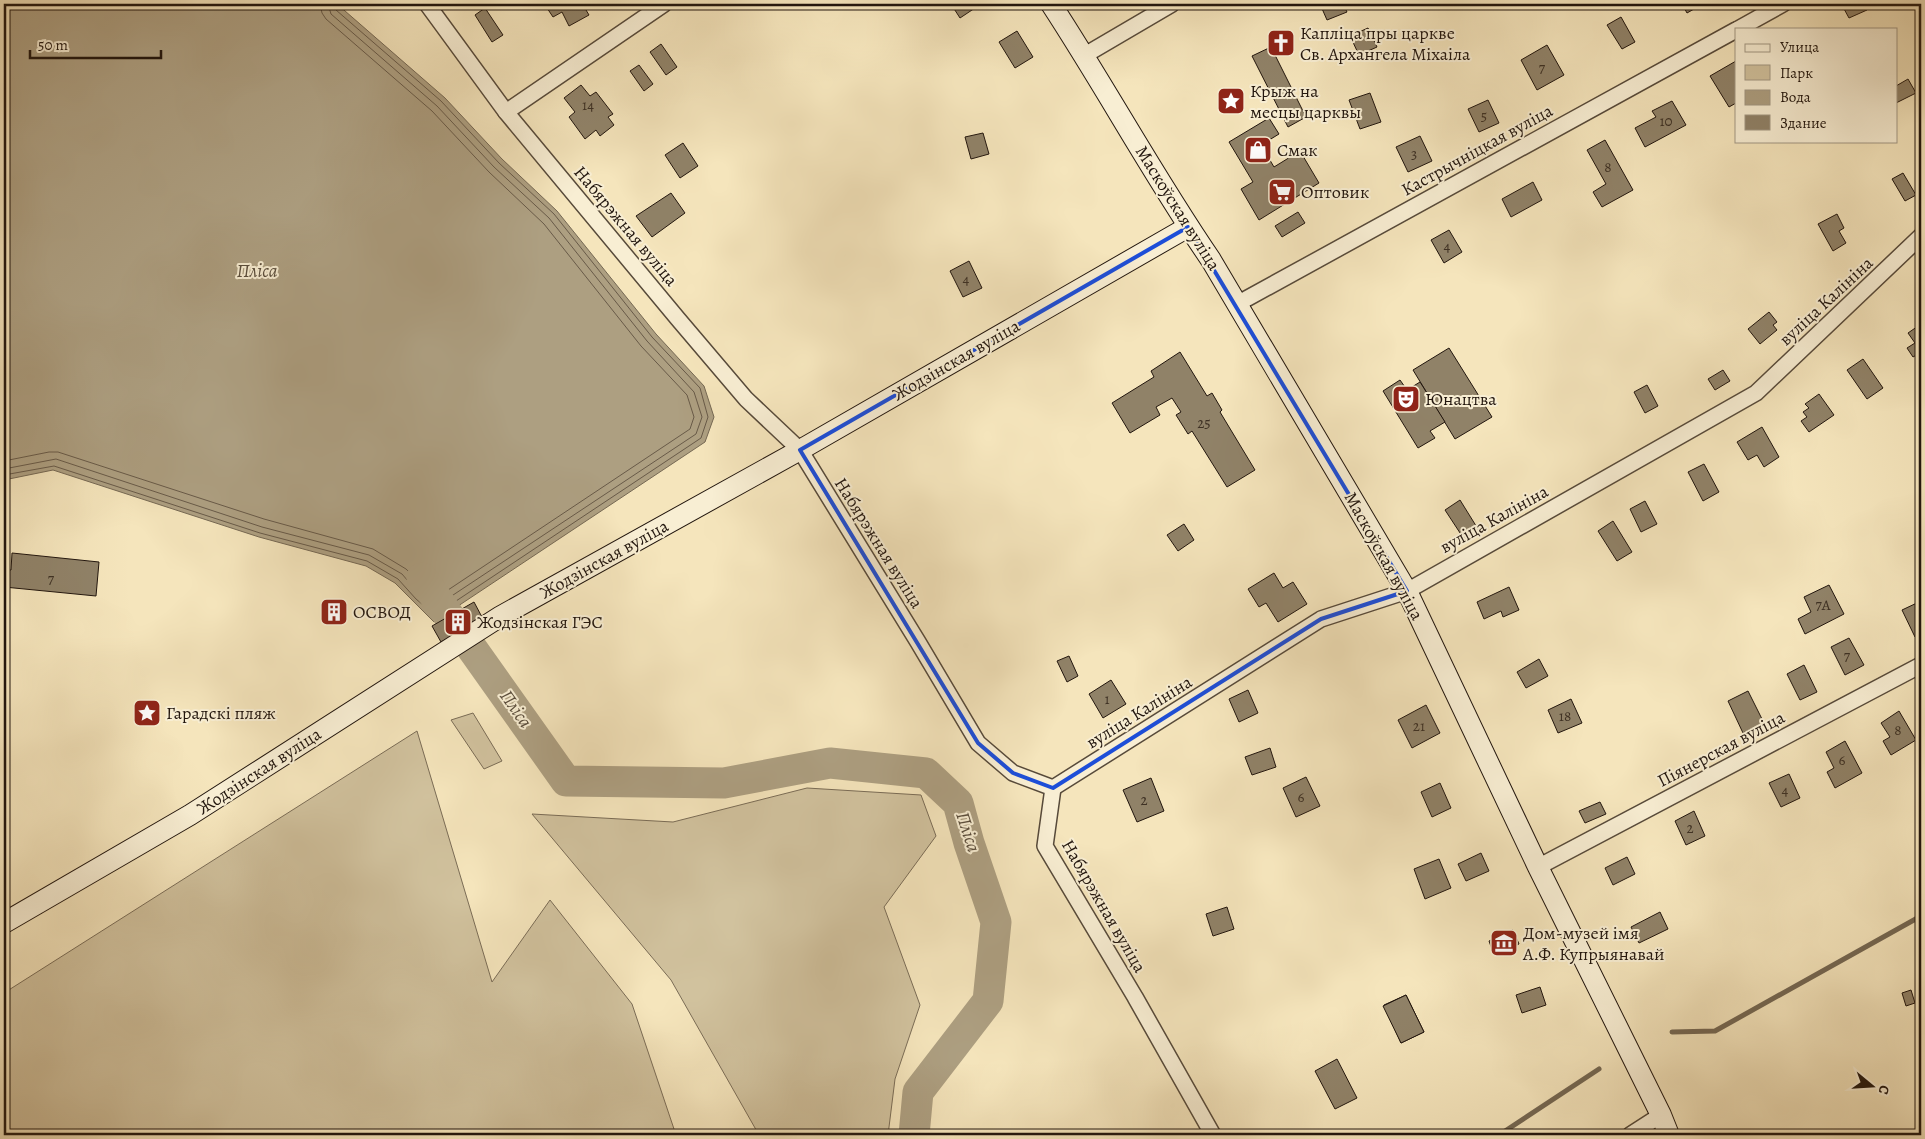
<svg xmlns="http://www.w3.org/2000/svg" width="1925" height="1139" font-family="Alegreya,serif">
	<rect width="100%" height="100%" fill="#f5e5bc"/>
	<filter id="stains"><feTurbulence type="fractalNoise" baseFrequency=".004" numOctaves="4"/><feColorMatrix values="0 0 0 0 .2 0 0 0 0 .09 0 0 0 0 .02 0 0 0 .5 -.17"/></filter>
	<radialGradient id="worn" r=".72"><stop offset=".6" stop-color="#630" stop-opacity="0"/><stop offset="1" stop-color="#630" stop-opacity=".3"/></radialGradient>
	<g fill="#d1c29e" stroke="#7a6c56">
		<path d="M473 713 502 761 484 769 451 720Z"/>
		<path d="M417 731 492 982 550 900 632 1004 676 1135H4V993Z"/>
		<path d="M807 788 921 795 936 836 884 907 920 1005 895 1079 888 1135H759L671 980 532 814 673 822Z"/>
	</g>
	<path fill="#ad9f81" stroke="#756853" d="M4 4H337L445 98 502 159 557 211 656 334 704 386 714 417 705 442 434 622 395 583 366 566 259 537 53 470 4 480Z"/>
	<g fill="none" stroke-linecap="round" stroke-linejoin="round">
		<g stroke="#685a48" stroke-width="1">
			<path d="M4 461 49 452H58L264 519 373 549 406 569 436 598 690 429 694 417 687 395 641 346 544 224 489 172 432 111 326 19 322 13 320 4"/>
			<path d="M4 469 56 459 262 527 369 555 402 574 420 595 435 607 696 434 702 417 694 392 647 341 549 218 494 167 437 106 331 14 328 4"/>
			<path d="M4 475 54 466 260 533 367 561 398 579 416 599 435 615 701 438 708 417 700 388 652 337 554 214 499 163 441 101 336 10 334 4"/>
		</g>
		<g stroke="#756853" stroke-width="5">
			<path d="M1672 1032 1715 1031 1921 916"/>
			<path d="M1499 1135 1599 1069"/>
		</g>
		<path stroke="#ad9f81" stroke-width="31" d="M422 578 566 781 724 783 830 763 926 773 958 803 969 843 996 922 988 1001 918 1092 914 1135"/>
	</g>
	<g fill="#908268" stroke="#22160e">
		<path d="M547 4H597L586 10 589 15 569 26 562 12 553 17 545 5Z"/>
		<path d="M951 4H981L960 18Z"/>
		<path d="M1320 4H1343L1347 12 1327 20Z"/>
		<path d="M1682 4H1701V5L1687 13Z"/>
		<path d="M1835 4H1864L1867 10 1849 18 1843 7 1838 9Z"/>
		<path d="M485 8 503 35 492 42 475 15Z"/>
		<path d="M1621 17 1635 42 1622 49 1607 25Z"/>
		<path d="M1368 28 1377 47 1359 55 1350 36Z"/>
		<path d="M1017 31 1033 57 1015 68 999 42Z"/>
		<path d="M1286 37 1288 49 1274 50 1273 39Z"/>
		<path d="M661 44 677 67 666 75 650 52Z"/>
		<path d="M1547 45 1564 75 1537 90 1521 60Z"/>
		<path d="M1271 47 1306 117 1288 127 1252 56Z"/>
		<path d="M1736 61V103L1729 107 1710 76Z"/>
		<path d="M639 65 653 84 644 91 630 71Z"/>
		<path d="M1908 79 1916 93 1896 103V86Z"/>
		<path d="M581 85 590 96 596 92 613 114 608 117 614 125 600 136 596 130 585 139 569 117 575 112 564 98Z"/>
		<path d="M1370 93 1381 122 1360 129 1349 100Z"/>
		<path d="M1488 100 1499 123 1479 132 1468 109Z"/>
		<path d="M1672 101 1686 125 1645 147 1635 128 1656 117 1652 111Z"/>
		<path d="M1269 118 1279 134 1261 145 1274 167 1300 151 1319 183 1259 220 1241 189 1253 182 1229 142Z"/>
		<path d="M983 133 989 154 971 159 965 137Z"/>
		<path d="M1420 136 1432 161 1408 172 1396 147Z"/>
		<path d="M1605 140 1633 190 1602 207 1593 192 1606 184 1587 150Z"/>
		<path d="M683 143 698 166 680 178 665 155Z"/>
		<path d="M1903 173 1916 195 1905 201 1892 179Z"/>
		<path d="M1533 182 1542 200 1511 217 1502 199Z"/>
		<path d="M671 193 685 213 652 237 636 216Z"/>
		<path d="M1298 212 1305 223 1282 237 1275 226Z"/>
		<path d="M1837 214 1844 228 1839 231 1846 243 1833 251 1818 224Z"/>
		<path d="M1449 230 1462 252 1444 263 1431 240Z"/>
		<path d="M969 261 982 288 963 297 950 271Z"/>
		<path d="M1769 312 1777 322 1773 325 1777 330 1760 344 1748 329Z"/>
		<path d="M1921 324V354L1920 353 1913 357 1907 348 1915 343 1908 333Z"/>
		<path d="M1449 348 1492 417 1455 439 1413 370Z"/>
		<path d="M1180 352 1207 396 1212 393 1222 410 1220 412 1255 470 1227 487 1192 431 1188 434 1176 415 1181 412 1172 398 1156 407 1160 415 1130 433 1112 403 1154 377 1151 371Z"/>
		<path d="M1863 359 1883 388 1867 399 1847 370Z"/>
		<path d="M1723 370 1730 381 1715 390 1708 379Z"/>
		<path d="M1400 380 1407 390 1420 382 1445 422 1430 431 1435 438 1418 448 1383 391Z"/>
		<path d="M1647 385 1658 406 1645 413 1634 392Z"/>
		<path d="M1819 394 1834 415 1809 432 1801 421 1807 417 1803 412 1809 408 1805 404Z"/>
		<path d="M1762 427 1779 457 1764 467 1757 455 1748 460 1737 442Z"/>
		<path d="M1704 464 1719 492 1703 501 1688 472Z"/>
		<path d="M1460 500 1478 529 1464 539 1445 510Z"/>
		<path d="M1645 501 1657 524 1641 532 1630 509Z"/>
		<path d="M1613 521 1632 552 1617 561 1598 531Z"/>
		<path d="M1184 524 1194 540 1178 551 1167 535Z"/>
		<path d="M12 553 99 562 96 596 4 587V570H11Z"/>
		<path d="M1274 573 1283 588 1293 582 1307 604 1278 622 1266 603 1259 607 1248 589Z"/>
		<path d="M1829 585 1844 614 1805 634 1798 619 1811 612 1804 597Z"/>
		<path d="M1509 587 1519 610 1503 617 1501 611 1484 619 1477 602Z"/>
		<path d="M330 602 334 605 336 602 343 607 341 610 345 615 339 624 324 614Z"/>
		<path d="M474 602 483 619 441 642 432 626Z"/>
		<path d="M1919 602 1921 607V635L1915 637 1902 610Z"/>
		<path d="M1849 638 1864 665 1845 675 1831 647Z"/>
		<path d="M1069 656 1078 676 1067 682 1057 661Z"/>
		<path d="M1539 659 1548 676 1526 688 1517 672Z"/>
		<path d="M1804 665 1817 692 1800 700 1787 674Z"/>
		<path d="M1111 680 1126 704 1103 718 1089 694Z"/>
		<path d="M1248 690 1258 713 1239 722 1229 699Z"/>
		<path d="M1748 691 1764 723 1743 733 1728 701Z"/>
		<path d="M1571 699 1582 723 1558 733 1548 710Z"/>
		<path d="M1426 705 1440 733 1412 748 1398 720Z"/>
		<path d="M1899 711 1916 740 1891 755 1883 741 1890 737 1881 723Z"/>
		<path d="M1845 741 1862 773 1835 788 1827 772 1834 768 1826 752Z"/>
		<path d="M1270 748 1276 767 1252 775 1245 757Z"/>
		<path d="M1789 774 1800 798 1781 807 1769 783Z"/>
		<path d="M1306 777 1320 806 1296 817 1283 788Z"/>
		<path d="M1151 778 1164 811 1137 822 1123 790Z"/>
		<path d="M1440 783 1451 808 1432 817 1421 792Z"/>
		<path d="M1600 802 1606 814 1585 823 1579 811Z"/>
		<path d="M1694 811 1705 836 1686 845 1675 821Z"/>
		<path d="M1481 853 1489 871 1466 881 1458 864Z"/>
		<path d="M1627 857 1635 874 1613 885 1605 868Z"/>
		<path d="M1439 859 1451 888 1425 899 1414 869Z"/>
		<path d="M1227 907 1234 929 1213 936 1206 914Z"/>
		<path d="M1660 912 1668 929 1639 943 1631 927Z"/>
		<path d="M1513 930 1519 944 1494 955 1489 941Z"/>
		<path d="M1921 977V987L1919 988 1916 978Z"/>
		<path d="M1540 987 1546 1005 1522 1013 1516 995Z"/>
		<path d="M1911 990 1915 1003 1906 1006 1902 993Z"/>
		<path d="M1406 995 1424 1032 1401 1043 1384 1005Z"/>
		<path d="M1406 995 1424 1032 1401 1043 1383 1006Z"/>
		<path d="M1337 1059 1357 1098 1335 1109 1315 1071Z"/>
	</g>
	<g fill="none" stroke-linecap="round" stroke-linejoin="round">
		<defs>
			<g id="street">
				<path d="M427 4 506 112 678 319 746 399 800 450 918 642 978 743 1013 773 1053 788 1045 846 1135 997 1213 1135"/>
				<path d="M1738 29 1783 4"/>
				<path d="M1085 55 1172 4"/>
				<path d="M506 112 664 4"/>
				<path d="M1237 304 1736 30"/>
				<path d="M1053 788 1321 619 1407 591 1756 393 1921 236"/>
				<path d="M1538 867 1921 665"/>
				<path d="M1630 1135 1661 1115"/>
			</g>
			<g id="secondary">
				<path d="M1051 4C1106 88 1154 177 1211 260L1407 591 1538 867 1661 1115 1669 1135"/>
				<path d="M4 923 190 815 501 616 800 450 1188 227"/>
			</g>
		</defs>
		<use href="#street" stroke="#574a3a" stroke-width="18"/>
		<use href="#secondary" stroke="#22160e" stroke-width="22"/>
		<use href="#street" stroke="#f8eed3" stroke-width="15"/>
		<use href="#secondary" stroke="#f8eed3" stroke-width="20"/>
	</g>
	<path fill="none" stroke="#1d4ed8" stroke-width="4" stroke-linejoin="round" d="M1188 227 1407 591 1321 619 1053 788 1013 773 978 743 800 450Z"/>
	<defs>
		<symbol id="church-square" viewBox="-11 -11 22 22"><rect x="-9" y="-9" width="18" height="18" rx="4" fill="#8f2418" stroke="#f8eed3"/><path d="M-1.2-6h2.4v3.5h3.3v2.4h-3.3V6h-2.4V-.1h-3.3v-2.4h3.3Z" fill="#fff"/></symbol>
		<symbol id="sight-square" viewBox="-11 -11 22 22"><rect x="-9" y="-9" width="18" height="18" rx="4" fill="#8f2418" stroke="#f8eed3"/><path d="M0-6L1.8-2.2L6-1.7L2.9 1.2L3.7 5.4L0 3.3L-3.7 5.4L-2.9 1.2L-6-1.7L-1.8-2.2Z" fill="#fff"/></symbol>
		<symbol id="shop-square" viewBox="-11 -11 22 22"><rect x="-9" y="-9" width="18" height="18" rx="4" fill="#8f2418" stroke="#f8eed3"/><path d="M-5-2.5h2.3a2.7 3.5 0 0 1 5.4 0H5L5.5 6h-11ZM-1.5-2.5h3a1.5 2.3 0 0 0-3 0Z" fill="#fff"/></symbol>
		<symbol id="supermarket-square" viewBox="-11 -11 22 22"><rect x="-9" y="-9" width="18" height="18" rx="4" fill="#8f2418" stroke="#f8eed3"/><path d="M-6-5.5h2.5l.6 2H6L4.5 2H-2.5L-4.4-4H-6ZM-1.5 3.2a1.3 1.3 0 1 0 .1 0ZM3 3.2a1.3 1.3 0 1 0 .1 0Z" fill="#fff"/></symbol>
		<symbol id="theatre-square" viewBox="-11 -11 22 22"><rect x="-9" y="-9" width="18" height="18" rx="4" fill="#8f2418" stroke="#f8eed3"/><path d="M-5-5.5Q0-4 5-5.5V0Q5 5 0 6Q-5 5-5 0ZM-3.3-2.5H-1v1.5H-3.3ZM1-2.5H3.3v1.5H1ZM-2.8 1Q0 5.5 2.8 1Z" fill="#fff"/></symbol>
		<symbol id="building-square" viewBox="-11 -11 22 22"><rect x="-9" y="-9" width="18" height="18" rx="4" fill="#8f2418" stroke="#f8eed3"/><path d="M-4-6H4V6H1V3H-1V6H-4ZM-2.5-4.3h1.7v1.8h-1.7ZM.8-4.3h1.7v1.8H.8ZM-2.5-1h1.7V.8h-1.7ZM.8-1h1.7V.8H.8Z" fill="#fff"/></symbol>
		<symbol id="museum-square" viewBox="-11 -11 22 22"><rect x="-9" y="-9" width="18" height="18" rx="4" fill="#8f2418" stroke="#f8eed3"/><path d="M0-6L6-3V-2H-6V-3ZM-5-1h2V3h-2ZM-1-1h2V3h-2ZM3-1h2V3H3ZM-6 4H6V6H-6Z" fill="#fff"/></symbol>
	</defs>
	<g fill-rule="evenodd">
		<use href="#church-square" x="1265" y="27" width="32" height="32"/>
		<use href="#sight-square" x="1215" y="85" width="32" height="32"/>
		<use href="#shop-square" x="1242" y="134" width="32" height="32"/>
		<use href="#supermarket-square" x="1266" y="176" width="32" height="32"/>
		<use href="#theatre-square" x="1390" y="383" width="32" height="32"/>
		<use href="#building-square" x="318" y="596" width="32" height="32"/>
		<use href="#building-square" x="442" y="606" width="32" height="32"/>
		<use href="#sight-square" x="131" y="697" width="32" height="32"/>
		<use href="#museum-square" x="1488" y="927" width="32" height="32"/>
	</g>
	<g text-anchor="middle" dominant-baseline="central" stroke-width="4" stroke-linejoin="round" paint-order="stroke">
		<g font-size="15" fill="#3e3124">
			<text x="1542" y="68">7</text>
			<text x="588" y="105">14</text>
			<text x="1484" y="116">5</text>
			<text x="1666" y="121">10</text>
			<text x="1414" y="154">3</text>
			<text x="1608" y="167">8</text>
			<text x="1447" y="246">4</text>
			<text x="966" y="279">4</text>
			<text x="1204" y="423">25</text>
			<text x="51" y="579">7</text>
			<text x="1823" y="605">7А</text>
			<text x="1847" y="656">7</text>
			<text x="1107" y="699">1</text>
			<text x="1565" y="716">18</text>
			<text x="1419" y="726">21</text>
			<text x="1898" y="730">8</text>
			<text x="1842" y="760">6</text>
			<text x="1785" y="790">4</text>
			<text x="1301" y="797">6</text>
			<text x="1144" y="800">2</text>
			<text x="1690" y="828">2</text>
		</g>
		<g font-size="18" fill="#22160e" stroke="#f8eed3" text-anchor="start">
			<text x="1300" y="33">Капліца пры царкве<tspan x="1300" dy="21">Св. Архангела Міхаіла</tspan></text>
			<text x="1250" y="91">Крыж на<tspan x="1250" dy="21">месцы царквы</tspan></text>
			<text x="1277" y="150">Смак</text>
			<text x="1301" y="192">Оптовик</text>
			<text x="1425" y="399">Юнацтва</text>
			<text x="353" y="612">ОСВОД</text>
			<text x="477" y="622">Жодзінская ГЭС</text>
			<text x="166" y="713">Гарадскі пляж</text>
			<text x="1523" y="933">Дом-музей імя<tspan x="1523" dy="21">А.Ф. Купрыянавай</tspan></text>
		</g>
		<g font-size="18" fill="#22160e" stroke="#f8eed3">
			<text transform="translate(1477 150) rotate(-29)">Кастрычніцкая вуліца</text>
			<text transform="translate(1178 208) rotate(58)">Маскоўская вуліца</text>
			<text transform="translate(626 226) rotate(50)">Набярэжная вуліца</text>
			<text transform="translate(1826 301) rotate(-43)">вуліца Калініна</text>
			<text transform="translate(956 360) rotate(-30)">Жодзінская вуліца</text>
			<text transform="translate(1494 519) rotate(-29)">вуліца Калініна</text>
			<text transform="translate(879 543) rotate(58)">Набярэжная вуліца</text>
			<text transform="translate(1384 556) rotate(61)">Маскоўская вуліца</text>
			<text transform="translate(604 559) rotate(-29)">Жодзінская вуліца</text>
			<text transform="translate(1139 712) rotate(-32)">вуліца Калініна</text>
			<text transform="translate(1721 749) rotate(-28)">Піянерская вуліца</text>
			<text transform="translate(259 771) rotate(-33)">Жодзінская вуліца</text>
			<text transform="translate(1104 906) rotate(60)">Набярэжная вуліца</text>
		</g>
		<g font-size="19" font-style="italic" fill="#5a4d3c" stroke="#f8eed3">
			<text x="257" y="271">Пліса</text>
			<text transform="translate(516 709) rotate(55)">Пліса</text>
			<text transform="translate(968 832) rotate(72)">Пліса</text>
		</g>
	</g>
	<rect width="1925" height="1139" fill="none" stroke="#f5e5bc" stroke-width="20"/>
	<rect x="5" y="5" width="1915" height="1129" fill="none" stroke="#22160e" stroke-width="2.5"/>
	<rect x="10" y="10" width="1905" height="1119" fill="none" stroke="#22160e"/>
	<rect x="1735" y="28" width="162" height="115" fill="#f8eed3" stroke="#a29884"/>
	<rect x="1745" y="44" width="25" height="8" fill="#f8eed3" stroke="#a29884"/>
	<text x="1780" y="52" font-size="15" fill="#22160e">Улица</text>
	<rect x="1745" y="65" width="25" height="15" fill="#d1c29e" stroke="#a29884"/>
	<text x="1780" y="78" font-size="15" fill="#22160e">Парк</text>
	<rect x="1745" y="90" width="25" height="15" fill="#ad9f81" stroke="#a29884"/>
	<text x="1780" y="102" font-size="15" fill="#22160e">Вода</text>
	<rect x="1745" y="115" width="25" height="15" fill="#908268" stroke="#a29884"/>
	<text x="1780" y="128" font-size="15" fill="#22160e">Здание</text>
	<g transform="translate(1872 1086) rotate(108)" stroke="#f8eed3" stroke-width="4" paint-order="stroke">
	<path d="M0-4L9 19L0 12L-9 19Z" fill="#22160e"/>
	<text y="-8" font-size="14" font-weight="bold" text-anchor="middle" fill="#22160e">С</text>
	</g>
	<path d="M30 50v8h131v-8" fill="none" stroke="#22160e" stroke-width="2.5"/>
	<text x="38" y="50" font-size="15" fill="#22160e" stroke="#f8eed3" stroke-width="4" paint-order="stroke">50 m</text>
	<rect width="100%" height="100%" filter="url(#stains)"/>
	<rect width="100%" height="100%" fill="url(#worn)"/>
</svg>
